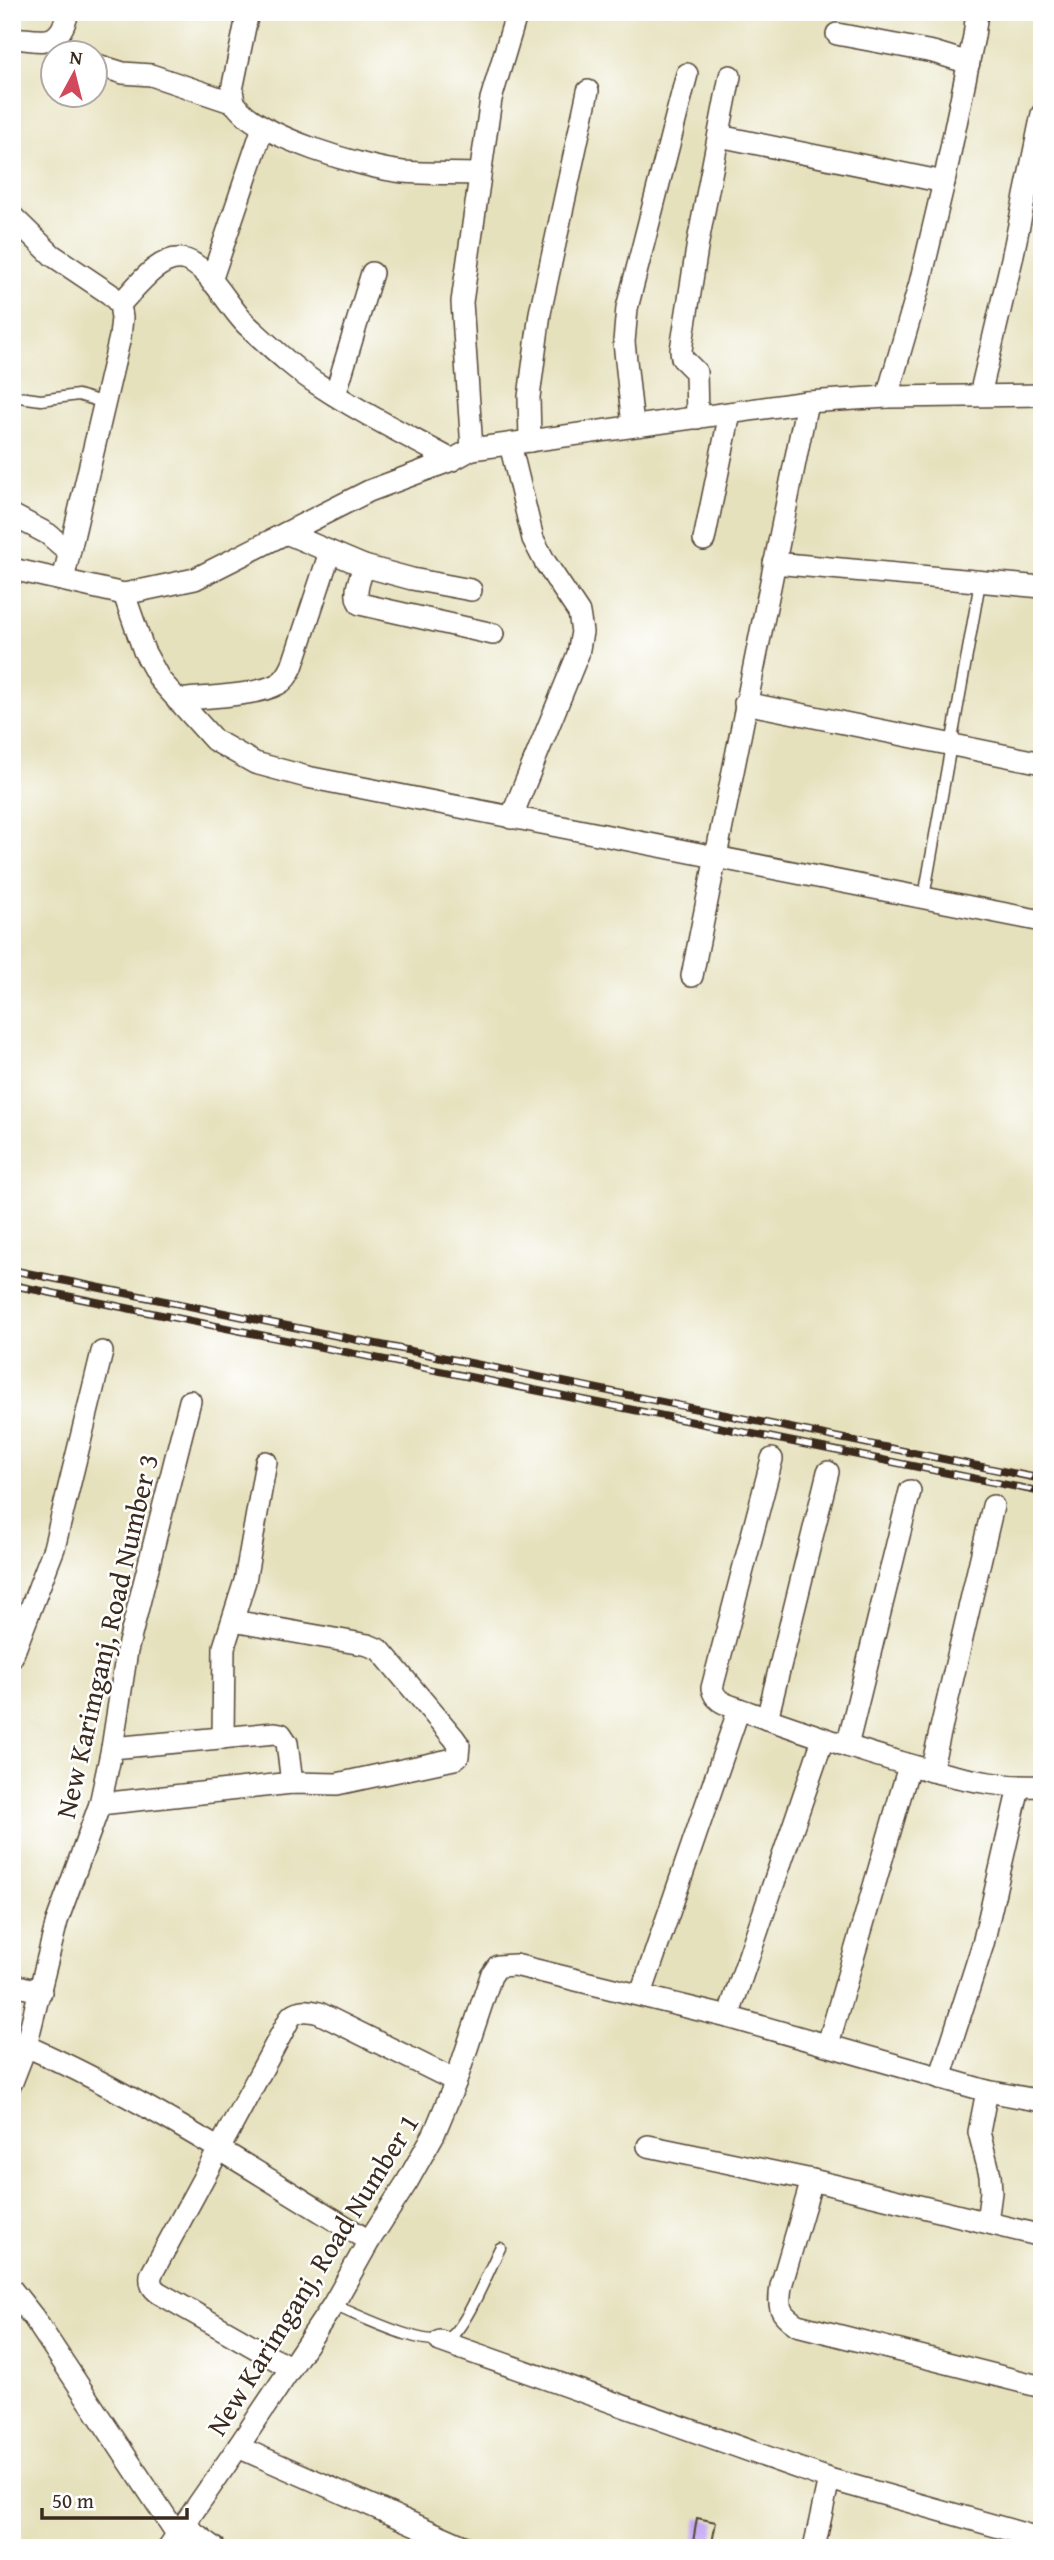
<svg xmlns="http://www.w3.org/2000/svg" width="1054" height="2560" font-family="'Gentium Book Plus',serif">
	<rect width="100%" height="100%" fill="#fff"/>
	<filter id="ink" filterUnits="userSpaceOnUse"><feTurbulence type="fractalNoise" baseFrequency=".0143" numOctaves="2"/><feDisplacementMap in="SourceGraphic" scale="14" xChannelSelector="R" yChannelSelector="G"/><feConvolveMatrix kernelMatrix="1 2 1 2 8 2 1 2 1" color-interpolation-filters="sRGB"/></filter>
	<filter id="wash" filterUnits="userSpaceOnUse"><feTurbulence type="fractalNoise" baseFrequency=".00686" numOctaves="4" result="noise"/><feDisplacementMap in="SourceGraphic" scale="28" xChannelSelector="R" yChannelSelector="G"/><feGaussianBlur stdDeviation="1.57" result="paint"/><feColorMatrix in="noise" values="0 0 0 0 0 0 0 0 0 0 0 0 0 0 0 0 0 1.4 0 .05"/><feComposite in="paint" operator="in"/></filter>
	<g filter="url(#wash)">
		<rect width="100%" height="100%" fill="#e6e1bd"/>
		<g id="blocks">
			<path fill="#c5a9f4" d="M697 2518 716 2522 711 2548H692Z"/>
		</g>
	</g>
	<g filter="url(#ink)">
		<use href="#blocks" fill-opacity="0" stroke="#554536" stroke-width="2"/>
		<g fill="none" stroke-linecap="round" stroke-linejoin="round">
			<defs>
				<g id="service">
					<path d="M12 396 41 400 78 395 105 403"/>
					<path d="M924 897 980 582"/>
					<path d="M333 2305C357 2314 428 2351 450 2337 466 2327 490 2267 500 2248"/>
				</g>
				<g id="minor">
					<path d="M248 12 232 90C233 95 233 101 236 105 258 137 365 168 403 172 428 174 454 173 479 174"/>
					<path d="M837 34 933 52 969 63"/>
					<path d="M12 38C44 40 59 49 68 12"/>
					<path d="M94 64 123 73 151 75 234 103"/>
					<path d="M719 136 944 182"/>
					<path d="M12 216 52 255 110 294 120 304 122 318 120 337 63 580"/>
					<path d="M211 281 263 127"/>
					<path d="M120 304C135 289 158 256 182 259 208 263 229 309 248 326 272 348 295 370 322 387 363 414 408 436 452 460"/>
					<path d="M335 395 372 273"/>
					<path d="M980 395 1012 259 1042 114"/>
					<path d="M887 397 920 283 944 182 974 36 977 12"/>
					<path d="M697 418 696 372 682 358 681 350 698 242 730 76"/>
					<path d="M633 426 624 342 627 308 687 74"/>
					<path d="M530 441 529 397 540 313 588 91"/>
					<path d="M510 444 533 539 545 562 579 613 582 632 578 654 511 818"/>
					<path d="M472 449 462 302 491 99 517 12"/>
					<path d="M12 515 48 534 69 552"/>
					<path d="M286 533 364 566 412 579 471 590"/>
					<path d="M704 540 730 413"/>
					<path d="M774 563 1042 587"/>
					<path d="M364 566C361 577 352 593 360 604L493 634"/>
					<path d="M12 569 124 594 195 579 369 491 452 460 472 449 807 402 887 397 1042 395"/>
					<path d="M124 594 144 651 160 680 214 740 255 763 307 777 1042 921"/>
					<path d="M177 700C203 697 257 696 278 684 286 680 288 674 292 667L330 552"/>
					<path d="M745 703 1042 763"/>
					<path d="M692 976 807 402"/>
					<path d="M12 1657 54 1548 102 1352"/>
					<path d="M739 1709C805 1732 872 1756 940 1773 974 1781 1007 1788 1042 1786"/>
					<path d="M767 1719 828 1472"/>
					<path d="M223 1738 224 1647 245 1581 266 1462"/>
					<path d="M847 1746 910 1491"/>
					<path d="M112 1748 275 1733 281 1734 287 1743 292 1783"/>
					<path d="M931 1771 993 1506"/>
					<path d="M100 1804 292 1783 337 1784 454 1759 458 1756 459 1745 454 1738 380 1650 368 1645 233 1621"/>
					<path d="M12 1984 41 1992"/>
					<path d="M641 1994 739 1709C726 1704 715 1702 712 1688L772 1459"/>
					<path d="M728 2017 823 1739"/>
					<path d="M828 2044 909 1766"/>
					<path d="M26 2046C146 2099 257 2173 369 2241"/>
					<path d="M940 2078 983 1944 1019 1787"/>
					<path d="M12 2082 26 2046 57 1921 100 1804 112 1748 127 1651 190 1401"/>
					<path d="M987 2091 979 2132 990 2175 991 2192 987 2222"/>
					<path d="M648 2146 812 2180 1042 2236"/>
					<path d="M812 2180 781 2286C778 2308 779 2313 797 2325L1042 2387"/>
					<path d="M12 2290 34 2318 177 2534"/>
					<path d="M440 2341 829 2479 1042 2539"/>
					<path d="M291 2368 159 2293C152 2288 150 2284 151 2275L291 2016C301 2009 308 2010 319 2013L456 2081"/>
					<path d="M238 2447 468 2548"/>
					<path d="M185 2526 215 2548"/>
					<path d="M168 2548 238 2447 333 2305 369 2241 407 2182 434 2134 456 2081 491 1976 498 1966 515 1965 728 2017 987 2091 1042 2101"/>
					<path d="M814 2548 829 2479"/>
				</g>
			</defs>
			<use href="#service" stroke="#554536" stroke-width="13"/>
			<use href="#minor" stroke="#554536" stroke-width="24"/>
			<use href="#service" stroke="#fff" stroke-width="10"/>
			<use href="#minor" stroke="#fff" stroke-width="21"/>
			<defs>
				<g id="rail">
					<path d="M12 1270 1042 1479"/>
					<path d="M12 1285 1042 1492"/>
				</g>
			</defs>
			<use href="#rail" stroke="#3b2a1e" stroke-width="8"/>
			<use href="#rail" stroke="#fff" stroke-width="5" stroke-dasharray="16" stroke-linecap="butt"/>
		</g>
	</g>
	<g text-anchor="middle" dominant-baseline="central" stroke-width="5" stroke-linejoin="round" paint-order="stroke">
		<g font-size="28" fill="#3b2a1e" stroke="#fff">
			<text transform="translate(106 1636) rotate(-77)">New Karimganj, Road Number 3</text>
			<text transform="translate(312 2274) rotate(-58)">New Karimganj, Road Number 1</text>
		</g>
	</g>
	<rect width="1054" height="2560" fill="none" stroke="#fff" stroke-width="42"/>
	<g transform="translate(74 74) rotate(7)"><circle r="33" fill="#ffffff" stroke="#b1aaa5" stroke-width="2"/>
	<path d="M0-5L12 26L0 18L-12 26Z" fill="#d1495b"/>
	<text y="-10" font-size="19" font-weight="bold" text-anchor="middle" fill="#3b2a1e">N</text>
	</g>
	<path d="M42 2508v10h145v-10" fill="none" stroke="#3b2a1e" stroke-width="3.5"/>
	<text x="52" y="2508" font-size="21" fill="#3b2a1e" stroke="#ffffff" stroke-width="5" paint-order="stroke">50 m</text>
</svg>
